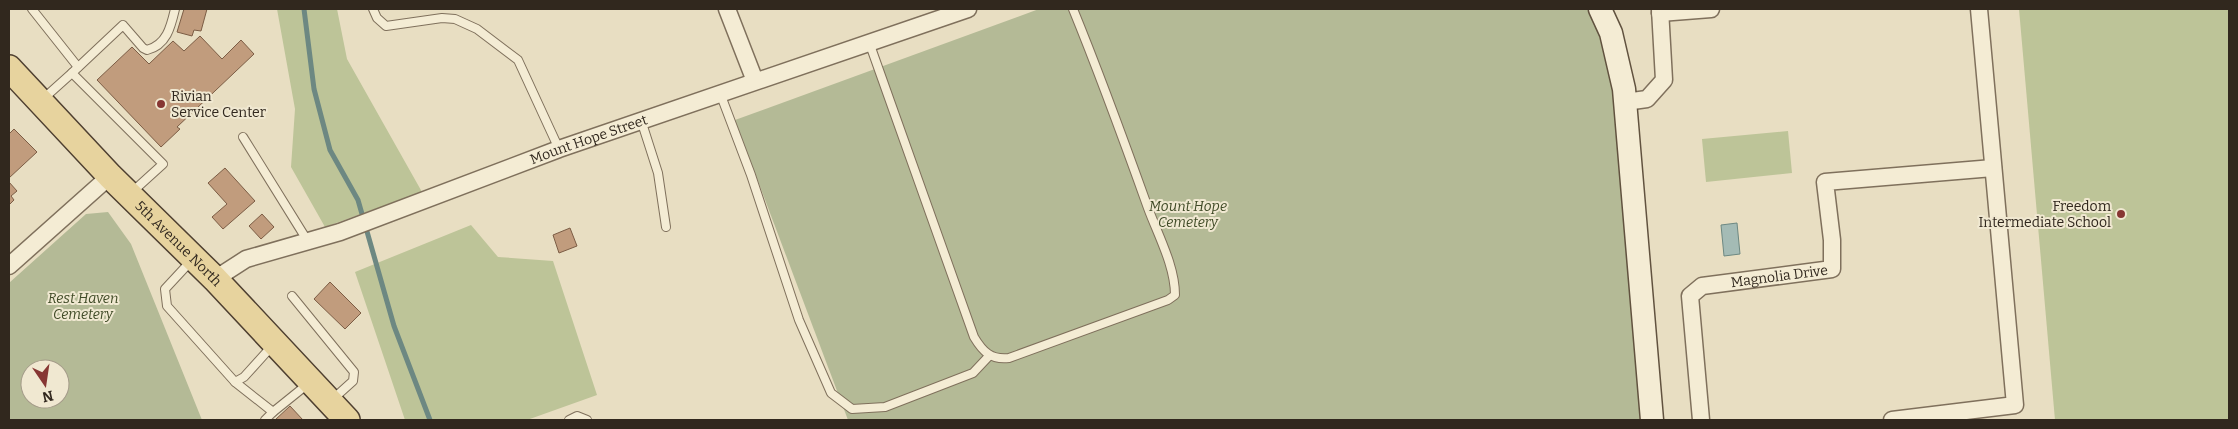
<svg xmlns="http://www.w3.org/2000/svg" width="2238" height="429" font-family="Bitter,serif">
	<rect width="100%" height="100%" fill="#e8dec2"/>
	<g fill="#bdc498">
		<path d="M277 9H337L347 59 422 192 325 227 291 167 295 109Z"/>
		<path d="M2019 9H2229V420H2055Z"/>
		<path d="M1788 131 1792 173 1706 182 1702 139Z"/>
		<path d="M471 225 498 257 553 261 597 395 527 420H405L355 272Z"/>
	</g>
	<g fill="#b4ba96" fill-rule="evenodd">
		<path d="M1039 9H1590L1619 65 1640 420H848L735 120Z"/>
		<path d="M108 212 131 244 202 420H9V283L86 214ZM30 369H60V399H30Z"/>
	</g>
	<path fill="#a4bbb5" stroke="#6d8882" d="M1737 223 1740 254 1724 256 1721 225Z"/>
	<g fill="none" stroke-linecap="round" stroke-linejoin="round">
		<path stroke="#6d8882" stroke-width="5" d="M304 9 314 89 330 150 358 200 394 326 430 420"/>
	</g>
	<g fill="#c19c7d" stroke="#7c5d45">
		<path d="M184 9H207L201 31 194 30 192 36 177 32Z"/>
		<path d="M200 36 222 59 241 40 254 54 177 127 180 129 161 147 97 80 132 47 149 64 173 41 184 51Z"/>
		<path d="M14 129 37 152 9 178V134Z"/>
		<path d="M225 168 255 201 223 229 212 217 227 204 208 183Z"/>
		<path d="M9 182 17 191 11 196 14 200 9 205Z"/>
		<path d="M262 214 274 227 261 239 249 226Z"/>
		<path d="M570 228 577 246 559 253 553 235Z"/>
		<path d="M330 282 361 313 345 329 314 299Z"/>
		<path d="M290 406 303 420H275Z"/>
	</g>
	<g fill="none" stroke-linecap="round" stroke-linejoin="round">
		<defs>
			<g id="lane">
				<path d="M32 9 78 67"/>
				<path d="M373 9 377 18 386 26 442 18 455 19 477 29 518 60 559 149"/>
				<path d="M869 42 974 337C983 352 991 360 1009 358L1168 300 1175 295C1175 266 1158 235 1148 208 1124 141 1100 75 1073 9"/>
				<path d="M72 73 123 25 143 48 147 50C167 45 171 26 175 9"/>
				<path d="M720 93 751 175 799 320 831 393 852 409 885 407 973 373 989 356"/>
				<path d="M43 99 72 73 163 164 131 193"/>
				<path d="M641 120 658 173 666 227"/>
				<path d="M243 137 307 240"/>
				<path d="M191 261 165 289 167 306 235 382 244 377 272 346"/>
				<path d="M292 296 354 372 353 381 333 399"/>
				<path d="M235 382 273 412 309 383"/>
				<path d="M265 420 273 412"/>
				<path d="M569 420 577 416 587 420"/>
			</g>
			<g id="street">
				<path d="M727 9 755 81"/>
				<path d="M1660 13 1711 9"/>
				<path d="M1625 102 1647 99 1664 80 1660 9"/>
				<path d="M9 266 110 176"/>
				<path id="s1" d="M215 279 246 259 340 232 559 149 968 9"/>
				<path id="s2" d="M1701 420 1690 296 1702 286 1832 269V240L1825 182 1993 168"/>
				<path d="M1892 420 2015 405 1979 9"/>
			</g>
			<path id="secondary" d="M1600 9 1611 33 1624 89 1652 420"/>
			<g id="primary">
				<path id="s3" d="M9 68 110 176 215 279 347 420"/>
			</g>
		</defs>
		<use href="#lane" stroke="#7f705c" stroke-width="10"/>
		<use href="#street" stroke="#7f705c" stroke-width="19"/>
		<use href="#secondary" stroke="#61523f" stroke-width="25"/>
		<use href="#primary" stroke="#4e3f30" stroke-width="28"/>
		<use href="#lane" stroke="#f4ecd4" stroke-width="8"/>
		<use href="#street" stroke="#f4ecd4" stroke-width="16"/>
		<use href="#secondary" stroke="#f4ecd4" stroke-width="22"/>
		<use href="#primary" stroke="#e7d39e" stroke-width="25"/>
	</g>
	<g fill="#873633" stroke="#f0e8d1" stroke-width="2">
		<circle cx="161" cy="104" r="5"/>
		<circle cx="2121" cy="214" r="5"/>
	</g>
	<g text-anchor="middle" dominant-baseline="central" stroke-width="4" stroke-linejoin="round" paint-order="stroke">
		<g font-size="14" fill="#31281e" stroke="#f0e8d1" text-anchor="start">
			<text x="171" y="96">Rivian<tspan x="171" dy="16">Service Center</tspan></text>
			<text x="2111" y="206" text-anchor="end">Freedom<tspan x="2111" dy="16">Intermediate School</tspan></text>
		</g>
		<g font-size="14" fill="#31281e" stroke="#f0e8d1">
			<text stroke="none"><textPath href="#s1" startOffset="400">Mount Hope Street</textPath></text>
			<text stroke="none"><textPath href="#s3" startOffset="244">5th Avenue North</textPath></text>
			<text stroke="none"><textPath href="#s2" startOffset="218">Magnolia Drive</textPath></text>
		</g>
		<g font-size="14" font-style="italic" fill="#404b27" stroke="#f0e8d1">
			<text x="1188" y="206">Mount Hope<tspan x="1188" dy="16">Cemetery</tspan></text>
			<text x="83" y="298">Rest Haven<tspan x="83" dy="16">Cemetery</tspan></text>
		</g>
	</g>
	<rect width="2238" height="429" fill="none" stroke="#31281e" stroke-width="20"/>
	<g transform="translate(45 384) rotate(167)"><circle r="24" fill="#f0e8d1" stroke="#a49b89"/>
	<path d="M0-4L9 19L0 12L-9 19Z" fill="#873633"/>
	<text y="-8" font-size="14" font-weight="bold" text-anchor="middle" fill="#31281e">N</text>
	</g>
</svg>
